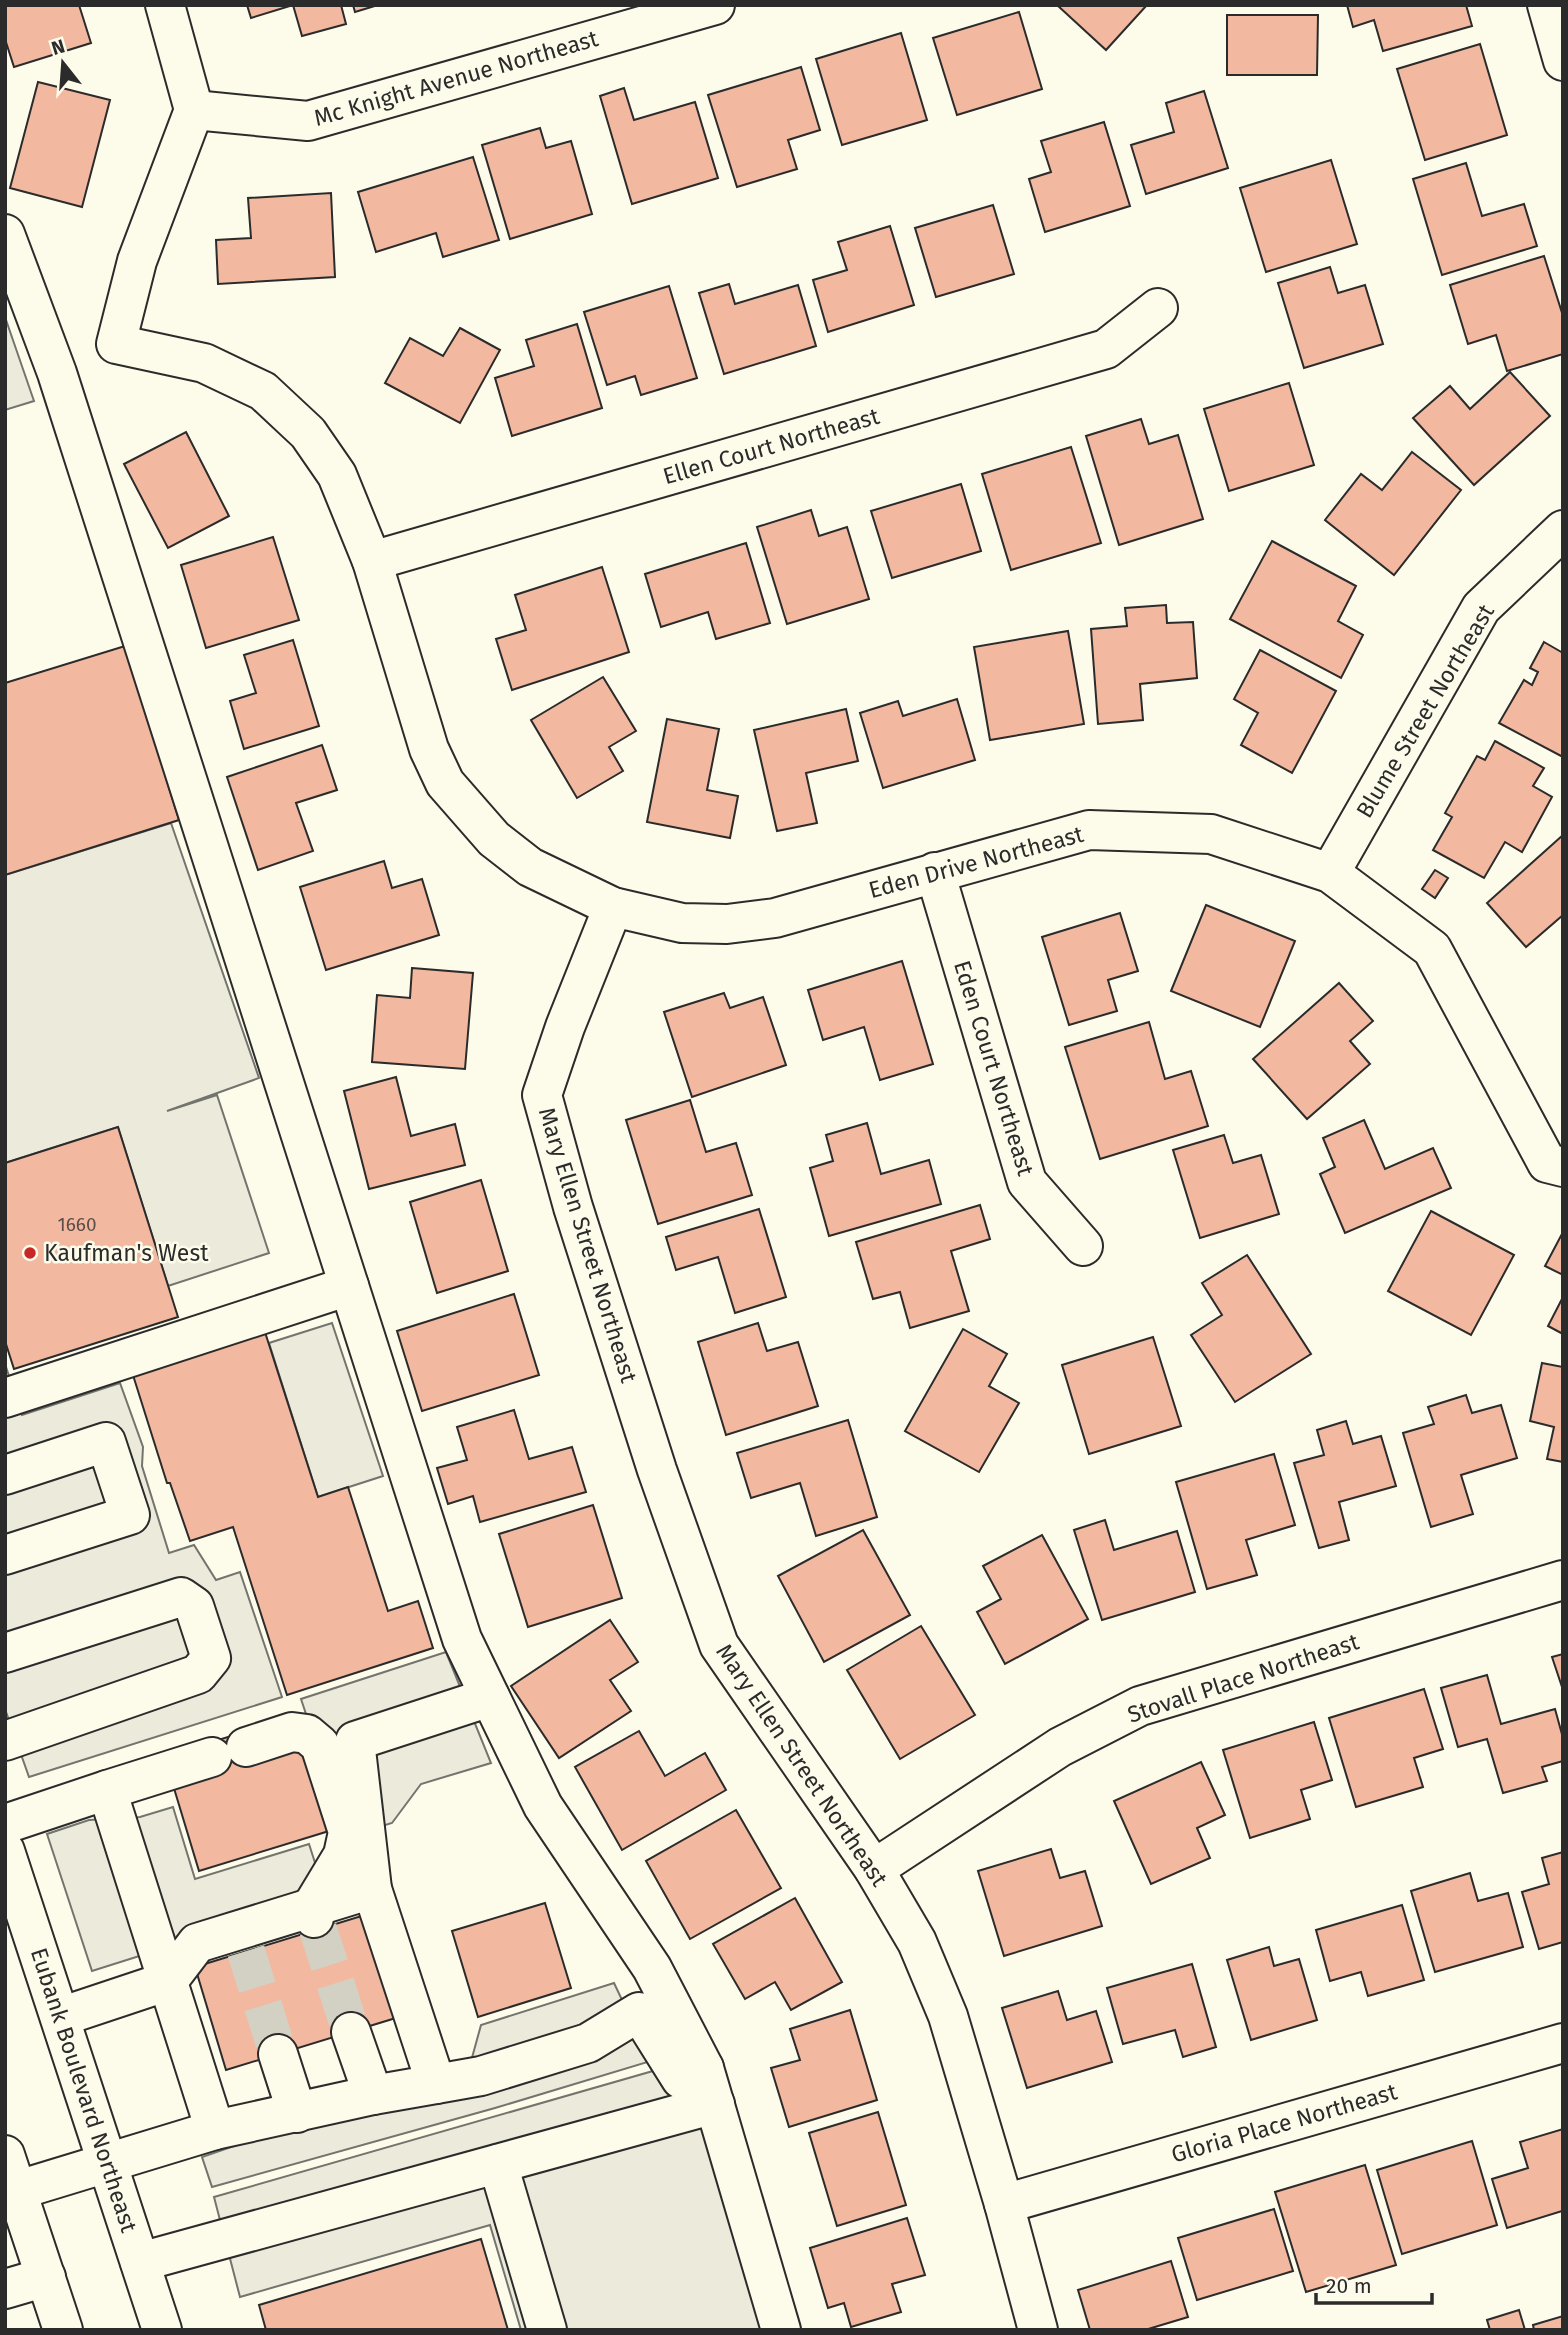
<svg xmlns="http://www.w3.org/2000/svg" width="1568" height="2335" font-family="'Fira Sans',sans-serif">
	<rect width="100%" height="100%" fill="#fdfbea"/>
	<g fill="#eceadb" stroke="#74746e" stroke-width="2">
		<path d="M5 317 34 401 5 410Z"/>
		<path d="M171 823 259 1078 167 1111 217 1095 269 1253 168 1286 118 1127 5 1163V875Z"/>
		<path d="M332 1323 383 1476 318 1497 269 1343Z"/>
		<path d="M5 1364 22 1415 120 1383 143 1447 142 1466 169 1553 194 1545 216 1580 240 1572 282 1697 29 1777 5 1709Z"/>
		<path d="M446 1652 491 1763 421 1784 392 1823 372 1829 309 1723 301 1699Z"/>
		<path d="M173 1807 195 1879 309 1844 326 1897 92 1971 47 1834 89 1820 140 1817Z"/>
		<path d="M614 1983 651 2061 495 2108 212 2187 202 2157 470 2065 481 2025Z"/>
		<path d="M660 2069 712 2135 769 2330H521L490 2225 240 2297 214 2197Z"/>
	</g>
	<g fill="#f2b8a0" stroke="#2b2b2b" stroke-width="2">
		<path d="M5 5H79L91 43 14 67 5 39Z"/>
		<path d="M247 5H341L346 24 302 36 293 5 251 18Z"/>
		<path d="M353 5H378L355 12Z"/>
		<path d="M1057 5H1147L1106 50Z"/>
		<path d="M1347 5H1466L1472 26 1383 51 1374 20 1353 27Z"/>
		<path d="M1019 12 1042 89 957 115 933 38Z"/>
		<path d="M1227 15H1318L1317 75H1227Z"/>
		<path d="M901 33 927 120 842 145 816 59Z"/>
		<path d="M1480 44 1507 135 1425 160 1397 69Z"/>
		<path d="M801 67 820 130 788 140 797 169 737 187 708 95Z"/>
		<path d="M38 82 110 100 82 207 10 188Z"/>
		<path d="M624 88 634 120 695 102 718 178 632 204 600 96Z"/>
		<path d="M1204 91 1228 168 1146 194 1131 145 1174 132 1166 103Z"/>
		<path d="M1104 122 1130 206 1045 232 1029 179 1051 172 1041 141Z"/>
		<path d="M540 128 546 148 571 141 592 214 510 239 482 145Z"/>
		<path d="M473 157 499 240 443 257 436 233 376 252 358 192Z"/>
		<path d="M1331 160 1357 244 1266 272 1240 188Z"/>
		<path d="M1466 163 1482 216 1524 204 1537 246 1442 275 1413 179Z"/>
		<path d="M331 193 335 277 218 284 216 240 251 238 248 198Z"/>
		<path d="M993 205 1014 274 936 297 915 228Z"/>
		<path d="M890 226 914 305 828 332 813 280 847 270 838 242Z"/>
		<path d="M1544 256 1563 316V354L1507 371 1496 335 1468 344 1450 285Z"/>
		<path d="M1330 267 1338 293 1365 285 1383 344 1304 368 1278 283Z"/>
		<path d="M729 284 735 304 798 285 816 346 724 374 699 293Z"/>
		<path d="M669 286 697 378 641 395 635 376 607 385 584 312Z"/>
		<path d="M577 324 602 408 512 436 495 378 534 366 526 340Z"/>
		<path d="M460 328 500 350 460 423 385 383 410 338 443 356Z"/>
		<path d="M1510 372 1550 416 1474 485 1413 418 1450 386 1470 409Z"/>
		<path d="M1289 383 1314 465 1229 491 1204 409Z"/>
		<path d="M1141 419 1149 444 1178 435 1203 519 1119 545 1086 436Z"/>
		<path d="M186 432 229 516 168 548 124 464Z"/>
		<path d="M1071 447 1101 543 1011 570 982 474Z"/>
		<path d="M1412 452 1461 490 1394 575 1325 520 1361 474 1382 490Z"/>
		<path d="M961 484 981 551 892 578 871 511Z"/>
		<path d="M811 510 819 536 847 527 869 599 787 624 757 527Z"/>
		<path d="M273 537 299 620 206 648 181 565Z"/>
		<path d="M1272 541 1356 586 1338 621 1363 635 1341 678 1230 619Z"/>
		<path d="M746 543 770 623 716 639 708 612 661 627 645 574Z"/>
		<path d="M602 567 629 652 512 690 496 639 526 630 515 595Z"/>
		<path d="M1166 605 1167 623 1193 622 1197 678 1140 684 1143 720 1098 724 1091 629 1127 626 1125 608Z"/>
		<path d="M1068 631 1084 724 990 740 974 647Z"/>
		<path d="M293 640 319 726 244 749 230 701 256 693 244 655Z"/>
		<path d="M1544 642 1563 653V757L1499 723 1524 680 1532 685 1538 672 1530 668Z"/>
		<path d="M125 646 179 820 5 875V683Z"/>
		<path d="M1260 650 1336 691 1292 773 1241 745 1258 713 1234 699Z"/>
		<path d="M603 677 636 731 609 747 623 771 577 798 531 720Z"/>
		<path d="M957 699 975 760 883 788 860 713 898 701 903 716Z"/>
		<path d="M846 709 858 761 806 773 817 823 777 831 754 730Z"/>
		<path d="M667 719 719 729 707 790 738 796 730 838 647 822Z"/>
		<path d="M1495 741 1544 768 1533 786 1552 797 1522 852 1505 842 1484 878 1433 850 1452 817 1445 813 1477 756 1485 760Z"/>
		<path d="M322 745 337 790 296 803 313 851 258 870 227 777Z"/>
		<path d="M1563 835V915L1526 947 1487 903Z"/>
		<path d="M384 861 392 888 422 879 439 935 326 970 300 887Z"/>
		<path d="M1435 870 1448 878 1435 898 1422 889Z"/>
		<path d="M1206 905 1295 941 1260 1027 1171 991Z"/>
		<path d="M1120 913 1138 971 1108 980 1117 1011 1069 1025 1042 937Z"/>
		<path d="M902 961 933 1064 880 1080 864 1027 823 1040 808 990Z"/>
		<path d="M412 968 473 973 465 1069 372 1062 377 995 410 998Z"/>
		<path d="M1339 983 1373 1021 1350 1041 1370 1064 1307 1119 1253 1059Z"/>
		<path d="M724 993 730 1008 763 997 786 1065 692 1097 664 1012Z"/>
		<path d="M1149 1022 1165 1079 1191 1071 1208 1126 1100 1159 1065 1047Z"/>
		<path d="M396 1077 411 1136 455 1124 465 1165 369 1189 344 1091Z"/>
		<path d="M690 1100 706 1152 736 1143 752 1195 658 1224 626 1120Z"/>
		<path d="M1364 1120 1385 1169 1433 1148 1451 1188 1345 1233 1320 1174 1335 1167 1323 1138Z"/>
		<path d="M867 1123 881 1174 929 1160 941 1204 829 1236 810 1168 833 1161 826 1135Z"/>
		<path d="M118 1127 178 1317 14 1369 5 1341V1163Z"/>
		<path d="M1224 1135 1233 1163 1261 1155 1279 1214 1200 1238 1173 1150Z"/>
		<path d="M481 1180 508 1271 437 1293 410 1202Z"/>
		<path d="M980 1205 990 1239 951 1251 969 1311 910 1328 900 1292 873 1299 856 1242Z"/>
		<path d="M759 1209 786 1297 735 1313 718 1257 676 1270 666 1237Z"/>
		<path d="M1431 1211 1514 1255 1471 1335 1388 1291Z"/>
		<path d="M1563 1232V1275L1545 1266Z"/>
		<path d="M1247 1255 1311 1354 1235 1402 1191 1335 1222 1315 1202 1283Z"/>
		<path d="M514 1294 539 1375 422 1411 397 1331Z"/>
		<path d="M1563 1297V1334L1548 1326Z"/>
		<path d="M758 1323 767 1351 798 1342 818 1406 726 1435 698 1342Z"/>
		<path d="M264 1329 318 1497 348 1487 388 1611 418 1601 433 1648 287 1695 233 1527 190 1541 170 1483H167L132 1372Z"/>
		<path d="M963 1329 1007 1354 989 1386 1019 1403 979 1472 905 1431Z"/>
		<path d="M1153 1337 1181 1426 1089 1454 1062 1365Z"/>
		<path d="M1542 1363 1563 1367V1462L1547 1459 1554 1427 1530 1421Z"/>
		<path d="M1466 1395 1472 1413 1501 1405 1517 1458 1461 1475 1473 1514 1431 1527 1403 1433 1434 1424 1428 1407Z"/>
		<path d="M514 1410 529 1459 572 1447 586 1492 480 1522 473 1496 448 1504 437 1468 467 1460 457 1427Z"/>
		<path d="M848 1420 877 1517 816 1536 800 1483 751 1498 737 1453Z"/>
		<path d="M1346 1421 1353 1444 1381 1436 1396 1486 1339 1502 1349 1540 1319 1548 1294 1463 1324 1455 1317 1430Z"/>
		<path d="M1274 1454 1295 1525 1246 1540 1257 1575 1207 1589 1176 1482Z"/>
		<path d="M593 1505 622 1598 528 1627 499 1534Z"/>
		<path d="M1105 1520 1114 1550 1177 1531 1195 1592 1102 1620 1074 1530Z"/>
		<path d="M863 1530 910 1615 824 1662 778 1576Z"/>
		<path d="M1042 1535 1088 1619 1005 1664 977 1612 1001 1599 983 1566Z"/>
		<path d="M610 1620 638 1662 610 1680 631 1711 559 1758 511 1686Z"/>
		<path d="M921 1626 975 1715 900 1759 847 1670Z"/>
		<path d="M1563 1654V1690L1552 1657Z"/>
		<path d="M1487 1675 1501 1724 1555 1709 1563 1738V1761L1542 1767 1547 1781 1503 1793 1487 1739 1458 1747 1441 1688Z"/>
		<path d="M1424 1689 1443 1749 1414 1758 1423 1787 1356 1807 1329 1718Z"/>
		<path d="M1314 1722 1332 1780 1301 1790 1310 1819 1250 1838 1223 1750Z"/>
		<path d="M639 1731 665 1776 705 1753 726 1790 622 1850 575 1767Z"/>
		<path d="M241 1733 302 1743 329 1831 199 1871 173 1785 208 1743Z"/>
		<path d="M1201 1762 1225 1815 1197 1828 1210 1858 1151 1884 1114 1801Z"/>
		<path d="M736 1810 781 1888 690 1939 646 1861Z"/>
		<path d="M1051 1849 1060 1878 1085 1871 1102 1926 1004 1956 978 1871Z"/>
		<path d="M1563 1852V1942L1539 1949 1522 1892 1549 1884 1542 1858Z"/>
		<path d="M1470 1873 1478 1901 1508 1893 1523 1947 1435 1972 1411 1891Z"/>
		<path d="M795 1898 842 1982 791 2010 775 1982 745 1999 713 1944Z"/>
		<path d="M545 1903 571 1988 478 2017 452 1931Z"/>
		<path d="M1402 1905 1424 1980 1368 1996 1361 1972 1330 1981 1316 1930Z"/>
		<path d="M368 1914 399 2017 226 2070 195 1967Z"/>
		<path d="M1269 1947 1274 1966 1299 1959 1317 2020 1251 2040 1227 1960Z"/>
		<path d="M1192 1964 1216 2047 1183 2057 1175 2030 1123 2044 1107 1988Z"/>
		<path d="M1058 1991 1067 2020 1096 2011 1112 2062 1027 2088 1002 2008Z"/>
		<path d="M850 2010 877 2100 789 2127 771 2068 800 2060 790 2029Z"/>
		<path d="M878 2112 906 2205 837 2226 809 2133Z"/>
		<path d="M1563 2129V2214L1562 2211 1507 2228 1492 2179 1528 2168 1520 2142Z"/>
		<path d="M1472 2141 1497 2225 1402 2254 1377 2170Z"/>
		<path d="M1365 2165 1396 2265 1306 2292 1275 2192Z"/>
		<path d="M1274 2209 1293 2271 1197 2300 1178 2238Z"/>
		<path d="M907 2218 925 2275 892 2284 901 2312 851 2327 844 2303 828 2308 810 2248Z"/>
		<path d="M481 2239 508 2330H266L259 2305Z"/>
		<path d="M1171 2261 1188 2317 1145 2330H1090L1078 2290Z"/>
		<path d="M1519 2310 1525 2330H1490L1487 2320Z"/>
		<path d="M1563 2316V2330H1534L1533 2325Z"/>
	</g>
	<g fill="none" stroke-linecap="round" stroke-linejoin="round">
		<g stroke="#d3d1c4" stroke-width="38" stroke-dasharray="38 19" stroke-linecap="butt">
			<path d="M318 1929 351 2032"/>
			<path d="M246 1951 278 2054"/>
		</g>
		<defs>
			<g id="minor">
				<path d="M165 5 194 110 137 261 116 344 204 363 263 391 308 433 337 475 372 561 429 749 445 783 494 839 530 867 613 907 682 923 727 924 775 918 1089 830 1211 834 1330 873 1432 949 1547 1163 1563 1167"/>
				<path d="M1547 5 1563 61"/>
				<path d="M194 110 308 121 715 5"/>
				<path d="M5 234 57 373 462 1639 543 1806 652 1968 704 2068 781 2330"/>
				<path d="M372 561 1106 349 1158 308"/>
				<path d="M935 872 1027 1182 1083 1246"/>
				<path d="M1330 873 1481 608 1563 530"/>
				<path d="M613 907 565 1027 542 1095 573 1207 657 1470 719 1645 874 1869 917 1942 948 2016 1004 2204 1038 2330"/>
				<path d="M5 1398 349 1286"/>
				<path d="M5 1475 106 1442 130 1515 5 1555"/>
				<path d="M5 1653 181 1597 194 1606 211 1658 198 1674 5 1741"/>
				<path d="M246 1747 292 1732 307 1734 320 1745 348 1832 343 1855 311 1908 314 1918"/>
				<path d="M107 1790 212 1757"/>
				<path d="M5 1824 107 1790 215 2130"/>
				<path d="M874 1869 1060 1747 1140 1706 1563 1580"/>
				<path d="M60 2017 168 1981 197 1943 372 1889"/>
				<path d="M351 2032 373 2095"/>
				<path d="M278 2054 297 2113"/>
				<path d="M436 2084 481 2076 588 2043 639 2012 681 2079 704 2068"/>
				<path d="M498 2164 547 2330"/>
				<path d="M5 2194 215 2130 373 2095 436 2084 372 1889 355 1741 490 1697"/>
				<path d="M1004 2204 1563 2043"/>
				<path d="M140 2262 715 2104"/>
				<path d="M5 2289 46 2277"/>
			</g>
			<g id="major">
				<path d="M5 1851 162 2330"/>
				<path d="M5 2155 63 2330"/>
			</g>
		</defs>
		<use href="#minor" stroke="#2b2b2b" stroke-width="42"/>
		<use href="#major" stroke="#2b2b2b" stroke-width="42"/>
		<use href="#minor" stroke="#fdfbea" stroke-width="38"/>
		<use href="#major" stroke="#fdfbea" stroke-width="38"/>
	</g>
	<circle fill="#c62828" stroke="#fdfbea" stroke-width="2.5" cx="30" cy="1253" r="7"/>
	<g text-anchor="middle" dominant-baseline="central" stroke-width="5" stroke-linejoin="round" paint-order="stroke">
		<g font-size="19" fill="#5d4e48">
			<text x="77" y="1224">1660</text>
		</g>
		<g font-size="23" fill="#2b2b2b" stroke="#fdfbea">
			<text transform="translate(456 78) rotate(-16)">Mc Knight Avenue Northeast</text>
			<text transform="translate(771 446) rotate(-16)">Ellen Court Northeast</text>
			<text transform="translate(1425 711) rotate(-59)">Blume Street Northeast</text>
			<text transform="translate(976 862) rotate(-15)">Eden Drive Northeast</text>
			<text transform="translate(994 1068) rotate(73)">Eden Court Northeast</text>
			<text transform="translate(588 1245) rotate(73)">Mary Ellen Street Northeast</text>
			<text transform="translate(1243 1678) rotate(-18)">Stovall Place Northeast</text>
			<text transform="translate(802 1765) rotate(56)">Mary Ellen Street Northeast</text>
			<text transform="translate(84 2090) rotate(72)">Eubank Boulevard Northeast</text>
			<text transform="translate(1284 2123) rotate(-16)">Gloria Place Northeast</text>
		</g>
		<g font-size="23" fill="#2b2b2b" stroke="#fdfbea" text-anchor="start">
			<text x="44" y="1253">Kaufman's West</text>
		</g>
	</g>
	<rect width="1568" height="2335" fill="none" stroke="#2b2b2b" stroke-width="14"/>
	<g transform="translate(63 63) rotate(343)" stroke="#fdfbea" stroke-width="5" paint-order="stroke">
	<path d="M0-5L12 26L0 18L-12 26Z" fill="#2b2b2b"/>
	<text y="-10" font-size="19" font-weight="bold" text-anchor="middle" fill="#2b2b2b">N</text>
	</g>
	<path d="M1316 2293v10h116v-10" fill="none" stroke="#2b2b2b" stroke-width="3.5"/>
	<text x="1326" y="2293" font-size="21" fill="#2b2b2b" stroke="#fdfbea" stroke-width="5" paint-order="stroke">20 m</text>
</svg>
